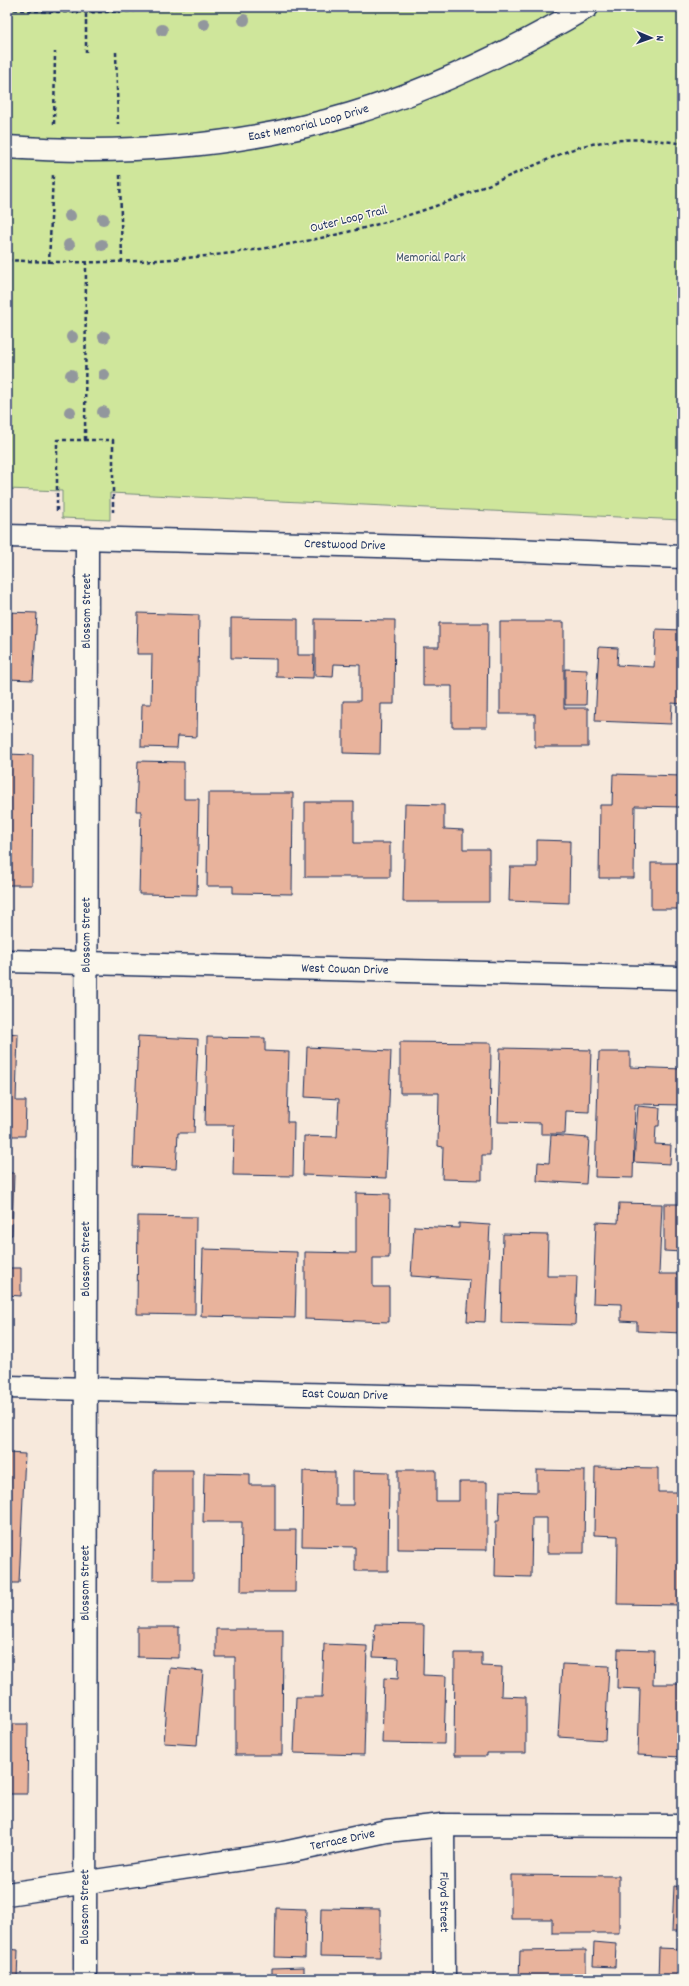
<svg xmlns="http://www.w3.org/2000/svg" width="689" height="1986" font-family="Dekko,sans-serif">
	<rect width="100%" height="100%" fill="#f7e9dc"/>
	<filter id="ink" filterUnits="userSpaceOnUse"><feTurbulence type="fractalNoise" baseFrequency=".025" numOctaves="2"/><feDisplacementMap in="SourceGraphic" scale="8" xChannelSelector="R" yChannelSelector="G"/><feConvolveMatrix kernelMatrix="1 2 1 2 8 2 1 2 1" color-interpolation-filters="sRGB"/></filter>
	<g filter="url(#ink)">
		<path fill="#cfe69b" stroke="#758a7c" d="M7 7H682V520L110 493V520L62 518V491L7 489Z"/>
		<g fill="#e8b39c" stroke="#1b2f5e">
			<path d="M7 612 37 613 33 680 7 679Z"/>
			<path d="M138 613 199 615 197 737 178 736 177 748 141 747 142 704H151L152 654H137Z"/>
			<path d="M231 618 298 619V655H314L313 678 276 677V659L231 658Z"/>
			<path d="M315 619 395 620 394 704H381L380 754 343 753V701H360V665L334 664 333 677 315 676Z"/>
			<path d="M500 622H564V708H588V747H535V714H500Z"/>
			<path d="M439 623H488L487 727H452V686H423V647H439Z"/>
			<path d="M656 629 682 630V704L672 703 671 724 595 721 599 647 618 648 617 665 654 667Z"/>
			<path d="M565 669 587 670 586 705H565Z"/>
			<path d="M7 754 33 755 32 885H7Z"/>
			<path d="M138 761 184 762V799H199L197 895 139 894 141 811H136Z"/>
			<path d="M613 774 682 776V807L635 806 634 878H599L600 805H612Z"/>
			<path d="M208 793H293L292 894 233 893V886H207Z"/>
			<path d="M305 802H354V843H390V877H305Z"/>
			<path d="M405 804 444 805V829L463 830V849H489V902H403Z"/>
			<path d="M537 840 570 841 569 903 509 901 510 867H537Z"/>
			<rect x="651" y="863" width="31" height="46"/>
			<path d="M7 1033 18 1034 16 1101H26L25 1136H7Z"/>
			<path d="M138 1036 198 1039 194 1133H178L176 1169 133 1167Z"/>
			<path d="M207 1037 265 1038V1051L289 1052 287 1122H294L293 1176 233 1175 234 1125H205Z"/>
			<path d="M400 1042 491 1043 490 1155H482V1180L442 1179 443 1147 438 1146 439 1093H400Z"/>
			<path d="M307 1047 391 1051 386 1178 303 1175 304 1136 337 1137 339 1099 305 1097Z"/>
			<path d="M500 1048 591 1050 589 1112 566 1111 565 1134H541V1123L498 1122Z"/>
			<path d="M599 1052H630V1067L682 1069V1105L635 1104 633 1178 595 1177Z"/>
			<path d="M638 1106 660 1108 659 1126H656L655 1144 671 1145 670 1164 634 1162Z"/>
			<path d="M551 1135 589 1138 586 1184 537 1181 538 1162 549 1163Z"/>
			<path d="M7 1173H14L12 1235H7Z"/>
			<path d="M356 1193 390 1194 389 1258H373V1287H389V1322L305 1319V1252L356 1253Z"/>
			<path d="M619 1203 662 1204 659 1274H682V1333L637 1331V1322L621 1321V1304L593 1303 596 1222 618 1223Z"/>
			<path d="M664 1204H682V1252L664 1251Z"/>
			<path d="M138 1216 196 1217 195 1315 137 1314Z"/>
			<path d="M459 1223 490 1225 485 1322 467 1321 470 1280 411 1276 414 1226 459 1228Z"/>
			<path d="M503 1234 548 1235 547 1276H577L575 1325 501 1323Z"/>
			<path d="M203 1249 297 1252 295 1318 201 1316Z"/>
			<path d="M7 1268H21V1296L7 1295Z"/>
			<path d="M7 1453 25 1454 19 1583H7Z"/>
			<path d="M595 1467 658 1468V1492H682V1605L617 1604 618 1536 594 1535Z"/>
			<path d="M154 1470H193V1580H153Z"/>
			<path d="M398 1470H436V1501H459V1482H487V1550L398 1549Z"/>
			<path d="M537 1470 585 1471 584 1553H547V1518H532L531 1577 495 1576 496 1521H499L500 1491 537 1492Z"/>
			<path d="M303 1471 335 1472V1505H353V1471L389 1472 388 1571H355V1547L302 1546Z"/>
			<path d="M204 1473 250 1474V1485H275V1530H296L295 1592H241L242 1522H203Z"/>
			<path d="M375 1624 424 1625 423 1675 446 1676 444 1744 382 1743 384 1678 398 1679 399 1658 373 1657Z"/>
			<path d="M137 1627H179V1658L137 1657Z"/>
			<path d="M216 1629H283L282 1755H235V1657H216Z"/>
			<path d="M324 1644 367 1646 364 1755 294 1753 296 1697H322Z"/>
			<path d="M618 1649 654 1650 653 1684H682V1757L638 1755 640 1689 617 1688Z"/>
			<path d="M455 1653H482V1666L502 1667 501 1696 526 1697V1753H487V1756H454Z"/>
			<path d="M562 1664 609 1666 605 1740 558 1737Z"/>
			<path d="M170 1668 203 1671 197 1745 164 1743Z"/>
			<path d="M7 1724H28L27 1794H7Z"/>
			<path d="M511 1875 619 1876V1933H552V1919H511Z"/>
			<path d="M674 1886 682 1887V1931H672Z"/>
			<path d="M276 1908 306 1909 305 1958 275 1957Z"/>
			<path d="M321 1908 380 1909V1957L320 1956Z"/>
			<path d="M594 1942 616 1944 615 1967 593 1966Z"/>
			<path d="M659 1948 682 1949V1979H658Z"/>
			<path d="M7 1949 18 1950 17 1979H7Z"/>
			<path d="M586 1950V1977H541V1979H519L520 1951Z"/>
			<path d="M304 1967V1979H272V1968Z"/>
			<path d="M381 1978V1979H306Z"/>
		</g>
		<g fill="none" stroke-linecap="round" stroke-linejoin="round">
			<defs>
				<g id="street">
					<path id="s1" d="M7 961 682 978"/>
					<path id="s2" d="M7 1387 682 1403"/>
					<path id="s3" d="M443 1825 444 1979"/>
					<path id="s4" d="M7 1894 283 1853 387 1831 443 1825 682 1826"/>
					<path id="s5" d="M85 1979 87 538"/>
				</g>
				<g id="secondary">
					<path id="s6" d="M7 147C121 155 241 147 351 114 434 89 512 51 587 7"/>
					<path id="s7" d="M7 536 488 549 682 557"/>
				</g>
			</defs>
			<use href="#street" stroke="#1b2f5e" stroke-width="25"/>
			<use href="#secondary" stroke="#1b2f5e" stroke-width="25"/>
			<g stroke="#1b2f5e" stroke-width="2.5" stroke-dasharray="4 3" stroke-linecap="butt">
				<path d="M86 7V52"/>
				<path d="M7 9C67 14 125 13 184 7"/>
				<path d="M116 52 118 124"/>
				<path d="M54 124 55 52"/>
				<path d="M120 175 122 262"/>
				<path d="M7 260C126 267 244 258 360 229 394 220 430 209 462 196 488 185 514 174 540 163 556 156 574 147 592 144 621 138 653 138 682 144"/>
				<path d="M49 263 53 175"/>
				<path d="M85 440 86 263"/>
				<path d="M57 511V440H113V512"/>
			</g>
			<use href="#street" stroke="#fbf7ec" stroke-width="22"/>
			<use href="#secondary" stroke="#fbf7ec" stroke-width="22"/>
		</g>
		<g fill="#92979d">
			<circle cx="244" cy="20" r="6"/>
			<circle cx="204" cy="24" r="6"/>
			<circle cx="162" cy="30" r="6"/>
			<circle cx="70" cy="216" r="6"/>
			<circle cx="103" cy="219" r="6"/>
			<circle cx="69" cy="245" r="6"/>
			<circle cx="102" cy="245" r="6"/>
			<circle cx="72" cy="337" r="6"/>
			<circle cx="104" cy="337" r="6"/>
			<circle cx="71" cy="375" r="6"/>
			<circle cx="104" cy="375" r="6"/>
			<circle cx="70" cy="412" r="6"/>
			<circle cx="103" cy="412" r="6"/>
		</g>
	</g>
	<g text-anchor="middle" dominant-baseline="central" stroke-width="3" stroke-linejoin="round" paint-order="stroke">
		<g font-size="13" fill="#1b2f5e" stroke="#fbf7ec">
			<text stroke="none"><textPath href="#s6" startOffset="304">East Memorial Loop Drive</textPath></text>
			<text transform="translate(349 220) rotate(-14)">Outer Loop Trail</text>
			<text stroke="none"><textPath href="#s7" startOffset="338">Crestwood Drive</textPath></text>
			<text stroke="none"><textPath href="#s5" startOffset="1368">Blossom Street</textPath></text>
			<text stroke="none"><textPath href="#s5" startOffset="1044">Blossom Street</textPath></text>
			<text stroke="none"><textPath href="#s1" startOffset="338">West Cowan Drive</textPath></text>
			<text stroke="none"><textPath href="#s5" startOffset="720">Blossom Street</textPath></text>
			<text stroke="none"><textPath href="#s2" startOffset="338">East Cowan Drive</textPath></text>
			<text stroke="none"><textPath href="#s5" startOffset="396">Blossom Street</textPath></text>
			<text stroke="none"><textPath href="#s4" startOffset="340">Terrace Drive</textPath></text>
			<text stroke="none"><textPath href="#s3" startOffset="77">Floyd Street</textPath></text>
			<text stroke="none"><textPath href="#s5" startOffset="72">Blossom Street</textPath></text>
		</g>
		<g font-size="13" fill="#3f546a" stroke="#fbf7ec">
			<text x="431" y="258">Memorial Park</text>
		</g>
	</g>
	<rect width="689" height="1986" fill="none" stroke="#fbf7ec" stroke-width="24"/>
	<rect x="12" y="12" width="665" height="1962" fill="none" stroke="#1b2f5e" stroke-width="1.5" filter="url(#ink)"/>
	<g transform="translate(651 38) rotate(92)" stroke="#fbf7ec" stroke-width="3" paint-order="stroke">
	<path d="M0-3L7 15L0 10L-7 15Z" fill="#1b2f5e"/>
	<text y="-6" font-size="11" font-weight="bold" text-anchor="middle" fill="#1b2f5e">N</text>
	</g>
</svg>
